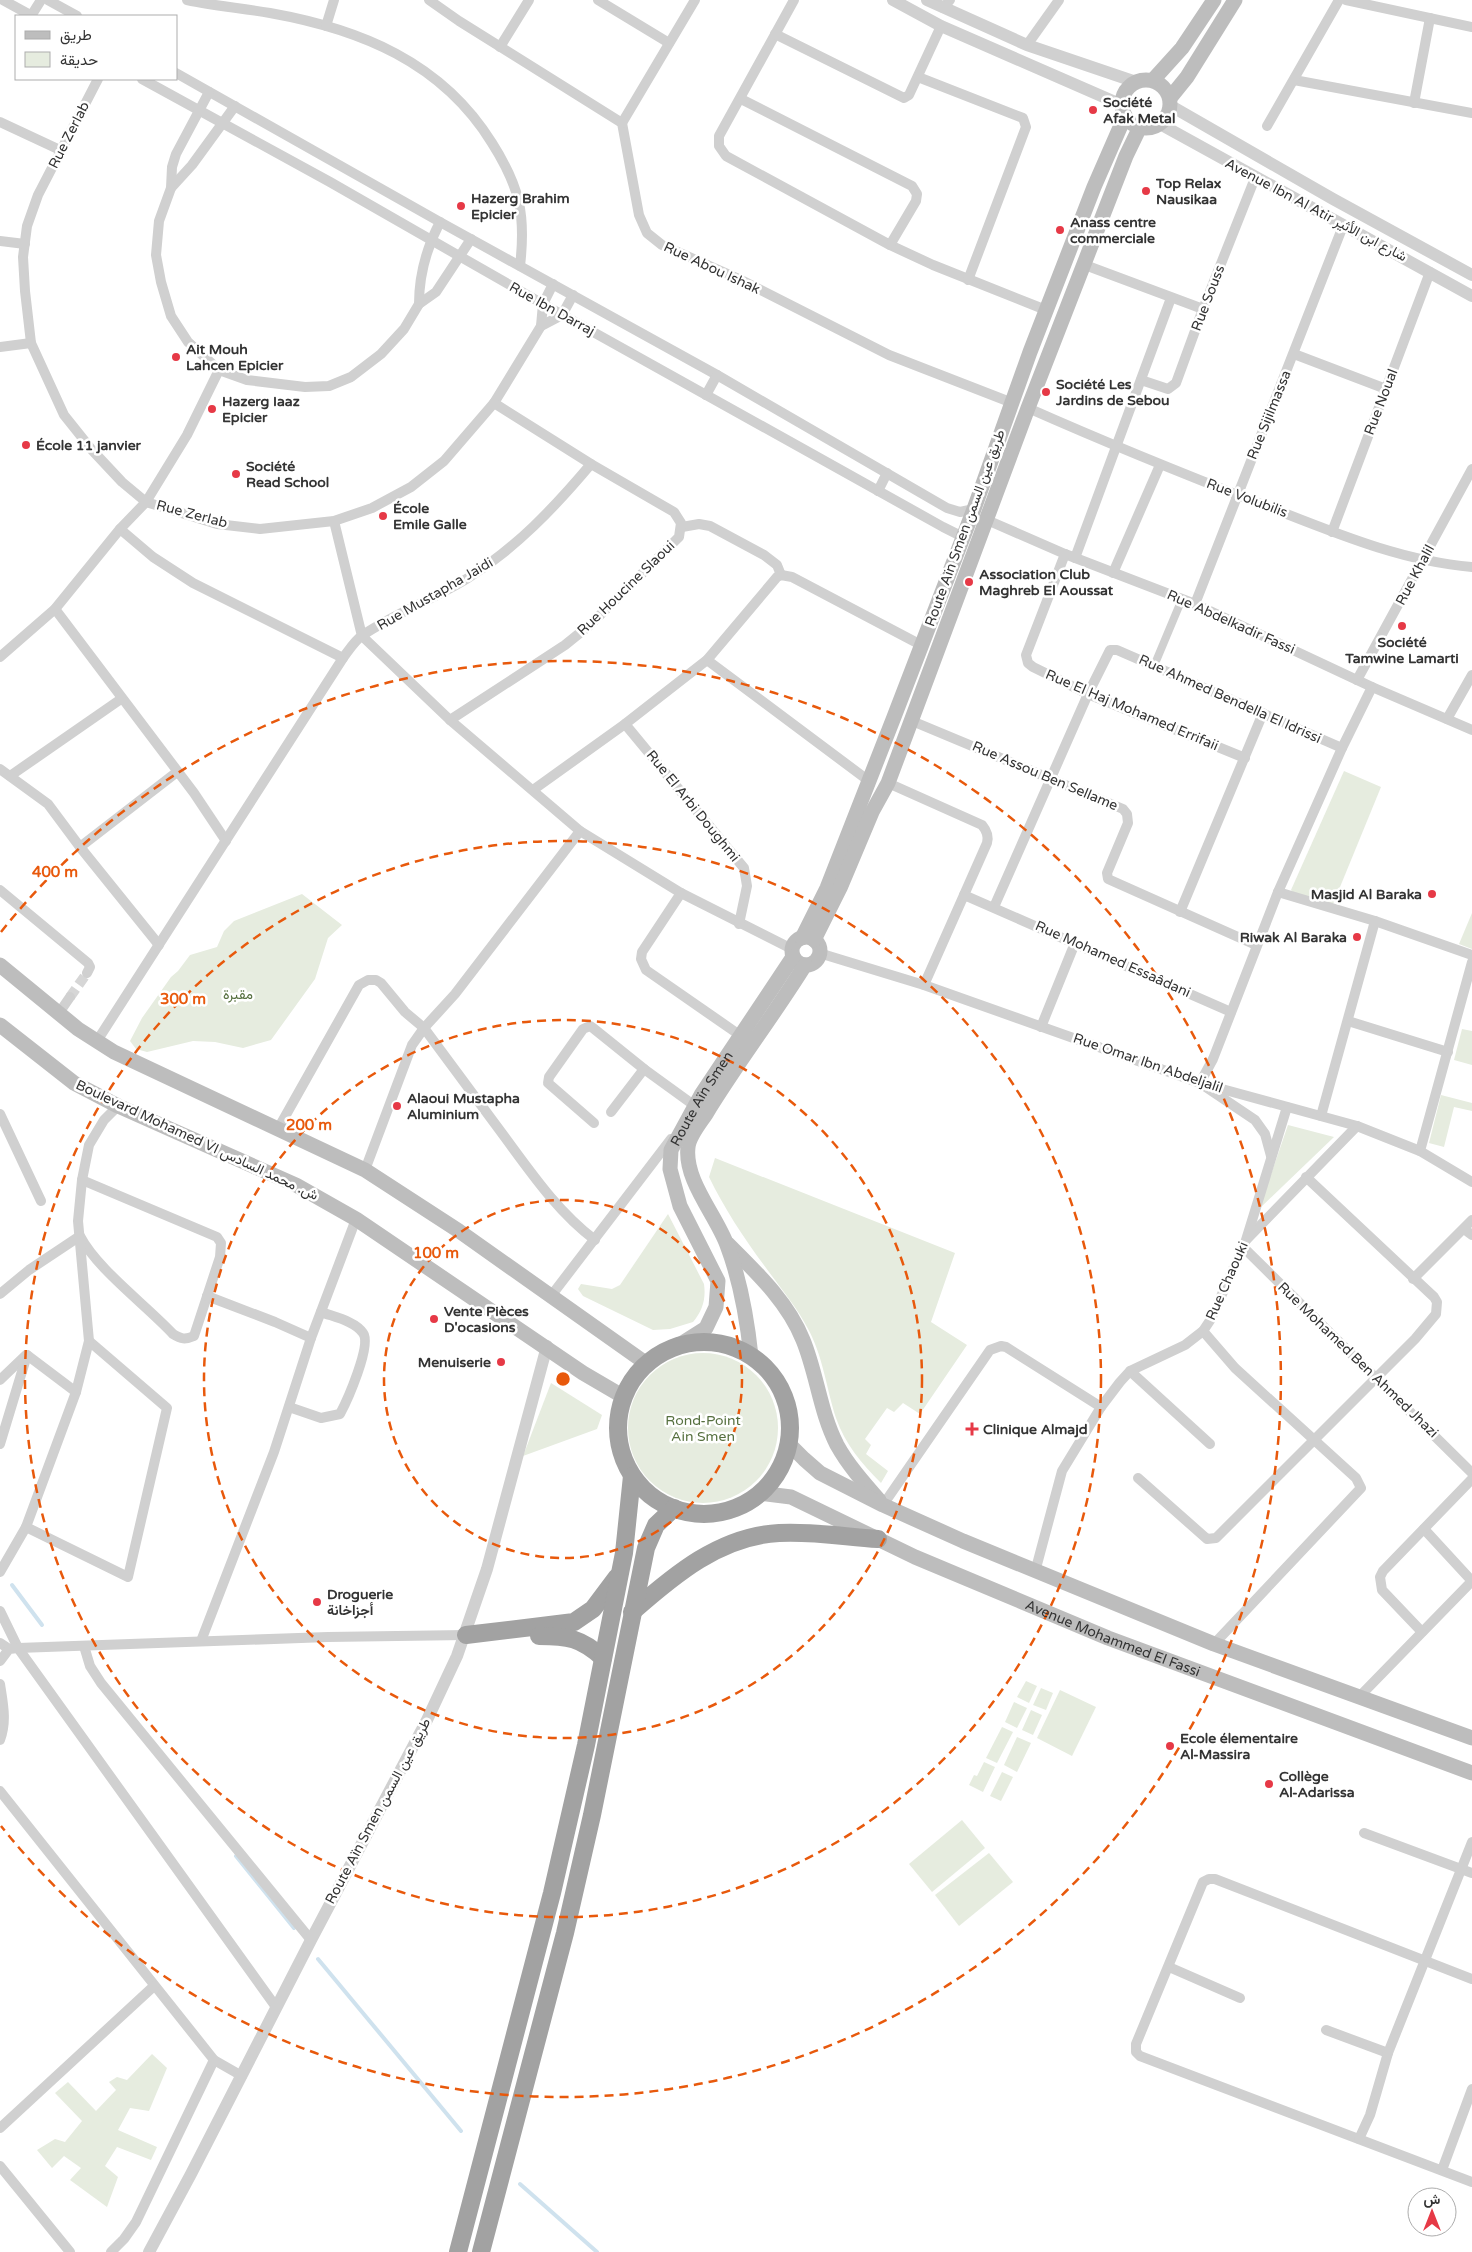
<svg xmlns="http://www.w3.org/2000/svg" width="1472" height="2252" font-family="'Varela Round',Vazirmatn,sans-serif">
	<rect width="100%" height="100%" fill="#fff"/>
	<g fill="#e6ecdf">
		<path d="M1344 771 1381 787 1331 909 1294 894 1291 890Z"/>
		<path d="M302 894 342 925 328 938 315 979 271 1040 243 1048 215 1042 193 1041 147 1052 136 1049 130 1041 142 1018 171 977 178 971 190 955 217 947 224 931 234 921Z"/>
		<path d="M1472 913V949L1459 944Z"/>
		<path d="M1462 1029 1472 1031V1065L1454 1060Z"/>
		<path d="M1441 1095 1472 1103V1111L1454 1107 1444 1147 1429 1143Z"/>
		<path d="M1288 1125 1334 1137 1259 1209Z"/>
		<path d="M715 1158 955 1253 931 1322 967 1345 920 1414 903 1403 894 1412 887 1408 865 1439 871 1445 866 1454 888 1471 881 1483C862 1464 845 1444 836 1418 826 1387 823 1355 807 1327 798 1310 786 1295 775 1280 750 1247 727 1214 709 1177Z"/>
		<path d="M668 1214 704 1284C706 1298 703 1310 693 1322L670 1329 653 1330 583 1296 578 1289 581 1284 612 1289 620 1285Z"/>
		<circle cx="703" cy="1428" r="75"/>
		<path d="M551 1383 602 1415 597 1429 523 1456Z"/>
		<path d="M1026 1681 1037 1686 1029 1703 1017 1697Z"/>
		<path d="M1041 1688 1053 1693 1046 1710 1033 1705Z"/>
		<path d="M1060 1690 1096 1707 1072 1756 1037 1738Z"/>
		<path d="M1014 1702 1027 1708 1017 1728 1005 1722Z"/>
		<path d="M1031 1710 1042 1715 1033 1735 1022 1730Z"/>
		<path d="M1002 1727 1013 1732 997 1763 986 1758Z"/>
		<path d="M1017 1737 1031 1743 1017 1772 1004 1765Z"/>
		<path d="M984 1762 995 1767 983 1792 969 1785 974 1775 977 1776Z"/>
		<path d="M1002 1772 1013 1777 1001 1801 990 1796Z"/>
		<path d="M962 1820 985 1848 932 1892 909 1864Z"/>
		<path d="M989 1853 1013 1882 959 1926 935 1895Z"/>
		<path d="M152 2054 167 2068 149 2111 130 2108 118 2130 157 2147 151 2160 117 2147 105 2166 118 2177 107 2207 70 2180 81 2168 64 2156 52 2168 37 2150 55 2139 65 2142 82 2121 55 2093 68 2082 96 2111 116 2090 109 2082 117 2077 127 2080Z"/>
	</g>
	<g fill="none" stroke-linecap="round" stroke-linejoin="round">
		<g stroke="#cfe2ee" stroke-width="4">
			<path d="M12 1585 42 1625"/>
			<path d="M236 1856 294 1928"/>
			<path d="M318 1959 461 2131"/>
			<path d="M520 2184 597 2252"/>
		</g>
		<path stroke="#d6d6d6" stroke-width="10" stroke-dasharray="10 5" stroke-linecap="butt" d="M70 997 87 973"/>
		<path stroke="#d0d0d0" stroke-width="8" d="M1154 666 1182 599"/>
		<g stroke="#d0d0d0" stroke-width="10">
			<path d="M3 0 32 16"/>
			<path d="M48 0 77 16"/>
			<path d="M187 0C215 6 242 8 270 13 360 29 442 62 492 143 520 187 526 215 520 266"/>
			<path d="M429 0 459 21 622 123 639 215 647 233 662 245 739 279 889 355 1010 402"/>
			<path d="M598 0 669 43"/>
			<path d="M794 0 719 136V146L726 156 890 245 933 265 1046 310"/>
			<path d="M1346 0 1472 27"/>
			<path d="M943 8 950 0"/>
			<path d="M31 16 41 0"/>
			<path d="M326 26 334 0"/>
			<path d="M775 34 904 98 909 95 941 26"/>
			<path d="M1027 45 1059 0"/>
			<path d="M500 47 529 0"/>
			<path d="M176 73 440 222 717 375 947 508 960 512 974 509"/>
			<path d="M918 77 1023 118 1026 127 968 280"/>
			<path d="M98 79 38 195 27 226 23 257 25 291 31 343 64 415 92 450 122 482 146 502 217 524 260 529 334 521 372 508 411 487 444 461 494 403 541 326 543 304 553 284"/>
			<path d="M142 79 330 182 543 304 943 527 963 537"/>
			<path d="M1294 80 1472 113"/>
			<path d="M209 92 176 154 172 167 171 188 159 221 156 255 161 282 171 316 188 342 219 370 247 380 305 387 329 386 351 377 381 354 404 329 419 304 436 292 471 239"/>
			<path d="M741 99 912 186 917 194 916 201 890 245"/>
			<path d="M1414 103 1430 18"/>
			<path d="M0 122 60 150"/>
			<path d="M622 123 695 0"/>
			<path d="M1267 126 1339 0"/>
			<path d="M171 188 192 165 235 106"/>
			<path d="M0 241 25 244"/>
			<path d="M1085 265 1203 309"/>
			<path d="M419 304C419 276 427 247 440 222"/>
			<path d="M541 326 562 315 573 295"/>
			<path d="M0 347 31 343"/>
			<path d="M1294 354 1386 389"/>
			<path d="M1141 380 1168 389 1176 383 1203 309 1255 178"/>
			<path d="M706 395 717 375"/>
			<path d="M1028 408C1107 443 1186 475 1266 506 1333 532 1400 561 1472 567"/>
			<path d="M878 491 887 473"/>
			<path d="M987 520 1065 554 1195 604 1372 687 1472 730"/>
			<path d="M334 521 362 636 450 720 580 831 681 893 792 949"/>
			<path d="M682 527 699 524 710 526 764 555 777 565 781 575"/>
			<path d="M120 529 153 557 193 583 343 658"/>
			<path d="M1332 532 1430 272"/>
			<path d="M1065 554 1026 655 1028 663 1033 667 1088 694 1245 758"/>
			<path d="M1075 558 1171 298"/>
			<path d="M1113 573 1160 465"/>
			<path d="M1195 604 1343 226"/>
			<path d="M55 609 194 793 226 841"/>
			<path d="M0 657 55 609 120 529 146 502 187 435 219 370"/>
			<path d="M707 660 869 781"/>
			<path d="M1357 680 1472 469"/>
			<path d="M1447 719 1472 675"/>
			<path d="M450 720 565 645 591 624 679 537 681 523 674 512 591 464 494 403"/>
			<path d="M912 721 1123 809 1127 814 1128 823 1107 873 1108 879 1256 945"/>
			<path d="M625 724 744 868 747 886 739 924"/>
			<path d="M0 769 48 804 80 847 159 945"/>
			<path d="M10 776 121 699"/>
			<path d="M888 783 982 825C987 831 989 836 987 843L964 895"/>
			<path d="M533 790 625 724 707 660 777 577 781 575 792 577 921 645"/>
			<path d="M80 847 177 772"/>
			<path d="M0 890 88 963 90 967 87 973"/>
			<path d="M1278 892 1375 921 1472 955"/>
			<path d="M681 893 642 952 641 959 646 970 741 1036"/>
			<path d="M994 907 1088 694 1110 650H1117L1342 748"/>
			<path d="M1180 912 1263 713"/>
			<path d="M819 953 924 985 1200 1083 1357 1126 1420 1151 1472 1182"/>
			<path d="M924 985 964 895 1231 1012"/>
			<path d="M59 1013 70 997"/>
			<path d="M1348 1021 1448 1052"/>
			<path d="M1041 1027 1075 943"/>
			<path d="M97 1041 343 658C349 650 355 640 363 635 396 613 434 599 468 578 516 548 554 508 591 464"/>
			<path d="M611 1112 644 1069 695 1106"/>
			<path d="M0 1114 41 1201"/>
			<path d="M1321 1116 1375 921"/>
			<path d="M594 1123 548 1083 549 1077 583 1029 590 1026 593 1028 644 1069"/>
			<path d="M278 1129 359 985 368 980H376L381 983 405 1012 424 1028C451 1064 477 1100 504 1136 532 1174 558 1212 595 1240"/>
			<path d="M1420 1151 1472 962"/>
			<path d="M1271 1156 1265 1134 1255 1120 1200 1083 1213 1059 1278 892 1342 748 1372 687"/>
			<path d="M365 1170 412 1045 424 1028 455 994 580 831"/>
			<path d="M1464 1229 1472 1235"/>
			<path d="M1247 1239 1357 1126"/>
			<path d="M1243 1247 1472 1473"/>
			<path d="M1413 1279 1472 1220"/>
			<path d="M0 1294 29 1270 80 1236C97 1269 146 1305 173 1334 181 1339 185 1340 194 1336L220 1257 221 1243 217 1237 82 1180"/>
			<path d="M207 1296 275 1322 311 1338"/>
			<path d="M551 1296 671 1139"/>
			<path d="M1203 1331 1235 1368 1356 1478 1361 1488 1214 1644"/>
			<path d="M27 1355 76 1392"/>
			<path d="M1130 1371 1210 1444"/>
			<path d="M0 1380 26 1355"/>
			<path d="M289 1407 321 1418 340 1414C347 1401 372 1345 363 1333 355 1321 334 1317 321 1312"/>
			<path d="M0 1444 27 1355"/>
			<path d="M1138 1478 1207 1539 1216 1538 1415 1339 1436 1314 1437 1302 1434 1297 1306 1177"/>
			<path d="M883 1505 990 1350 1001 1346 1006 1347 1101 1407"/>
			<path d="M26 1527 128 1577 167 1408 89 1341"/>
			<path d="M1424 1529 1472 1581"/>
			<path d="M0 1572 26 1527 76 1392 89 1341 78 1221 82 1180 89 1145 104 1120 118 1106"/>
			<path d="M1035 1572 1062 1471 1101 1407 1120 1382 1130 1371 1185 1345 1203 1331 1211 1319 1246 1240 1287 1107"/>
			<path d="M0 1611 18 1648 276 2007"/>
			<path d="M1422 1632 1382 1590 1380 1577 1383 1571 1472 1479"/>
			<path d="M201 1641 274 1452 311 1338 356 1219"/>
			<path d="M0 1643 9 1649"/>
			<path d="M84 1646 90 1666 101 1683 311 1940"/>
			<path d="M0 1661 9 1649 18 1648 328 1637 466 1635"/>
			<path d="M0 1684C3 1704 7 1721 0 1740"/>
			<path d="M1360 1696 1472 1581"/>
			<path d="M0 1791 214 2060 242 2076"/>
			<path d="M1364 1833 1472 1873"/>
			<path d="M1169 1967 1240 1998"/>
			<path d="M1472 1979 1215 1879H1209L1203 1882 1136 2044V2052L1140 2056C1250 2098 1361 2139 1472 2182"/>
			<path d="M1326 2030 1388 2053"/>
			<path d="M0 2128 154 1986"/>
			<path d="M1359 2139 1370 2115 1388 2053 1472 1842"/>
			<path d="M0 2166 70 2252"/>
			<path d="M1442 2170 1472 2089"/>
			<path d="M111 2252 124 2239 136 2222 214 2060"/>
		</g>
		<g stroke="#d0d0d0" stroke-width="12">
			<path d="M893 0 941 26 1122 105"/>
			<path d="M927 0 1027 45 1136 82"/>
			<path d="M1171 106 1333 199 1472 275"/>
			<path d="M1160 124 1472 296"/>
			<path d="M149 2252 191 2174 311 1940 427 1720 457 1656 487 1569 547 1346"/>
		</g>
		<g stroke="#bdbdbd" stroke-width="15">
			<circle cx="1146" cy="104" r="24"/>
			<path d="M1153 80 1182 48 1214 0"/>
			<path d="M1170 98 1187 77 1235 0"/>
			<circle cx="806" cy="951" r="14"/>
			<path d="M802 938 827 888 894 717 974 509 1030 352 1094 187 1125 116"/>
			<path d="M814 940 840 888 872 812 888 783 1028 408 1126 156 1140 127"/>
			<path d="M0 965 78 1029 114 1052 365 1170 459 1231 647 1364"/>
			<path d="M0 1025 74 1083 118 1106 296 1185 356 1219 583 1373 624 1397"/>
			<path d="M728 1244C756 1272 788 1302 803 1340 817 1374 820 1412 837 1445 848 1465 864 1483 879 1500"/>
			<path id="s1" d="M676 1347 706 1328 716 1307 718 1281 680 1206 670 1169 671 1150 701 1095 793 957"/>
			<path d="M751 1356C747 1318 741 1282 727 1245 716 1215 684 1180 688 1147 689 1136 700 1123 706 1114 737 1063 774 1015 805 965"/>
			<path d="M788 1443 804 1459 820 1473 883 1505 963 1541 1214 1644 1472 1738"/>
			<path id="s2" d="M759 1493 791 1497 915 1557 1108 1638 1472 1773"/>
		</g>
		<g stroke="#a2a2a2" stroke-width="18">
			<circle cx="704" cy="1428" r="86"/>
			<path d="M632 1612C674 1575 720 1536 779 1533 812 1531 846 1537 878 1539"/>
			<path d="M466 1635 574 1622 593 1609 617 1577"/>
			<path d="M539 1636C568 1636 581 1638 603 1658"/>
			<path d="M458 2252 552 1893 586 1745 624 1553 632 1476"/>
			<path d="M481 2252 565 1933 592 1815 646 1548 656 1525 674 1508"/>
		</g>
	</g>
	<g fill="none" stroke="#e8590c" stroke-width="2.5" stroke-dasharray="9 6">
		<circle cx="563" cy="1379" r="179"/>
		<circle cx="563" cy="1379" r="359"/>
		<circle cx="563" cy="1379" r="538"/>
		<path d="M1 932A718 718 0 1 1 1 1826"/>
	</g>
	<g fill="#e63946" stroke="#fff" stroke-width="2">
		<circle cx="1093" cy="110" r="5"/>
		<circle cx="1146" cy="191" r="5"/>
		<circle cx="461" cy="206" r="5"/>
		<circle cx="1060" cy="230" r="5"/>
		<circle cx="176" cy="357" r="5"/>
		<circle cx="1046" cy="392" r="5"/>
		<circle cx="212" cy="409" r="5"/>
		<circle cx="26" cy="445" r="5"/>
		<circle cx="236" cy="474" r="5"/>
		<circle cx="383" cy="516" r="5"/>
		<circle cx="969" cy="582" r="5"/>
		<circle cx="1402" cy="626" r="5"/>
		<circle cx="1432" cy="894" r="5"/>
		<circle cx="1357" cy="937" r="5"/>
		<circle cx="397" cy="1106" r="5"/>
		<circle cx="434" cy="1319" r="5"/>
		<circle cx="501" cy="1362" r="5"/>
		<path d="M969.5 1421.5h5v5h5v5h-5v5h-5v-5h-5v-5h5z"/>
		<circle cx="317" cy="1602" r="5"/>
		<circle cx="1170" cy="1746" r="5"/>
		<circle cx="1269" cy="1784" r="5"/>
	</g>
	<g text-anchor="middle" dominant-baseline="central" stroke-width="5" stroke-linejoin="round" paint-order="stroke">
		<g font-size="14" font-weight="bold" fill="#333" stroke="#fff" text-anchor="start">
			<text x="1103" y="102">Société<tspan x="1103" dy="16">Afak Metal</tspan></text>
			<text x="1156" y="183">Top Relax<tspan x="1156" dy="16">Nausikaa</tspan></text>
			<text x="471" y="198">Hazerg Brahim<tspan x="471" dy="16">Epicier</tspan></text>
			<text x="1070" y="222">Anass centre<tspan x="1070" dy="16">commerciale</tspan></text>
			<text x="186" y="349">Ait Mouh<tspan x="186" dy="16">Lahcen Epicier</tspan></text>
			<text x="1056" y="384">Société Les<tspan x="1056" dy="16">Jardins de Sebou</tspan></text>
			<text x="222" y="401">Hazerg Iaaz<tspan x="222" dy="16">Epicier</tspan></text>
			<text x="36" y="445">École 11 janvier</text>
			<text x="246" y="466">Société<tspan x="246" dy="16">Read School</tspan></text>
			<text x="393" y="508">École<tspan x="393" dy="16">Emile Galle</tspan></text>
			<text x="979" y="574">Association Club<tspan x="979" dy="16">Maghreb El Aoussat</tspan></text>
			<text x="1402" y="642" text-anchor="middle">Société<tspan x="1402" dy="16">Tamwine Lamarti</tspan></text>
			<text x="1422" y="894" text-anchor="end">Masjid Al Baraka</text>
			<text x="1347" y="937" text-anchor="end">Riwak Al Baraka</text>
			<text x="407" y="1098">Alaoui Mustapha<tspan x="407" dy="16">Aluminium</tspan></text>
			<text x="444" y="1311">Vente Pièces<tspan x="444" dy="16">D'ocasions</tspan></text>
			<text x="491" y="1362" text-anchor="end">Menuiserie</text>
			<text x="983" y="1429">Clinique Almajd</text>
			<text x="327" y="1594">Droguerie<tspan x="327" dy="16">أجزاخانة</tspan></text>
			<text x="1180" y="1738">Ecole élementaire<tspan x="1180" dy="16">Al-Massira</tspan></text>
			<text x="1279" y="1776">Collège<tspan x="1279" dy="16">Al-Adarissa</tspan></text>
		</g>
		<g font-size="14" fill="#333" stroke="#fff">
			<text transform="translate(69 135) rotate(-63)">Rue ZerIab</text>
			<text transform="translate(1316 210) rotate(28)">Avenue Ibn Al Atir شارع ابن الأثير</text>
			<text transform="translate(712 268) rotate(25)">Rue Abou Ishak</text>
			<text transform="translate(1208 298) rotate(-69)">Rue Souss</text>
			<text transform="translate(552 309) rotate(29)">Rue Ibn Darraj</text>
			<text transform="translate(1381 402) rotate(-69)">Rue Noual</text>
			<text transform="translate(1269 415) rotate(-68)">Rue Sijilmassa</text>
			<text transform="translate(1247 498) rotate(21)">Rue Volubilis</text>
			<text transform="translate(192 514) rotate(15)">Rue ZerIab</text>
			<text transform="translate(965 528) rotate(-70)">Route Aïn Smen طريق عين السمن</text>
			<text transform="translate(1415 575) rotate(-62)">Rue Khalil</text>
			<text transform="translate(626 588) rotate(-44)">Rue Houcine Slaoui</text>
			<text transform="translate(435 594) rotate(-30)">Rue Mustapha Jaidi</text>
			<text transform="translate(1231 622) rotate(24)">Rue Abdelkadir Fassi</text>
			<text transform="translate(1230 699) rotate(24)">Rue Ahmed Bendella El Idrissi</text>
			<text transform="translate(1132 710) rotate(23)">Rue El Haj Mohamed Errifaii</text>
			<text transform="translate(1045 776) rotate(23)">Rue Assou Ben Sellame</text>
			<text transform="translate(693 806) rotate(51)">Rue El Arbi Doughmi</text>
			<text transform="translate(1113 959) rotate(24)">Rue Mohamed Essaâdani</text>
			<text transform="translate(1148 1063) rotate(19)">Rue Omar Ibn Abdeljalil</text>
			<text stroke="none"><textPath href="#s1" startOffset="286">Route Aïn Smen</textPath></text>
			<text transform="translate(197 1140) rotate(25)">Boulevard Mohamed VI ش. محمد السادس</text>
			<text transform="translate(1227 1281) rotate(-66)">Rue Chaouki</text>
			<text transform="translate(1358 1360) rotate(44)">Rue Mohamed Ben Ahmed Jhazi</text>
			<text stroke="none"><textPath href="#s2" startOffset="384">Avenue Mohammed El Fassi</textPath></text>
			<text transform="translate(378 1811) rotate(-62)">Route Aïn Smen طريق عين السمن</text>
		</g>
		<g font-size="14" fill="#56703f" stroke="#fff">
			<text x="238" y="994">مقبرة</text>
			<text x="703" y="1420">Rond-Point<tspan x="703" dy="16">Ain Smen</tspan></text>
		</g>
	</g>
	<circle cx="563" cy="1379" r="8" fill="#e8590c" stroke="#fff" stroke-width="2.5"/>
	<g font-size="15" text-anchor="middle" font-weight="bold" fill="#e8590c" stroke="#fff" stroke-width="5" stroke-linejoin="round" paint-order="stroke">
		<text x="55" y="877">400 m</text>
		<text x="183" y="1004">300 m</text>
		<text x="309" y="1130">200 m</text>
		<text x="436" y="1258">100 m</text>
	</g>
	<rect x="15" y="15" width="162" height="65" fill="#ffffff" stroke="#adadad"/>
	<rect x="25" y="31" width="25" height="8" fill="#bdbdbd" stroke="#adadad"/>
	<text x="60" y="40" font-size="15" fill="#333333">طريق</text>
	<rect x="25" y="52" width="25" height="15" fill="#e6ecdf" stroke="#adadad"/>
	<text x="60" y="65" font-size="15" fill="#333333">حديقة</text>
	<g transform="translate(1432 2212)"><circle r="24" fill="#ffffff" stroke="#adadad"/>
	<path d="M0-4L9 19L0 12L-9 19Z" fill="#e63946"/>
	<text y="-8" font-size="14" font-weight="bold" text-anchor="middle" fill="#333333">ش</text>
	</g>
</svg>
